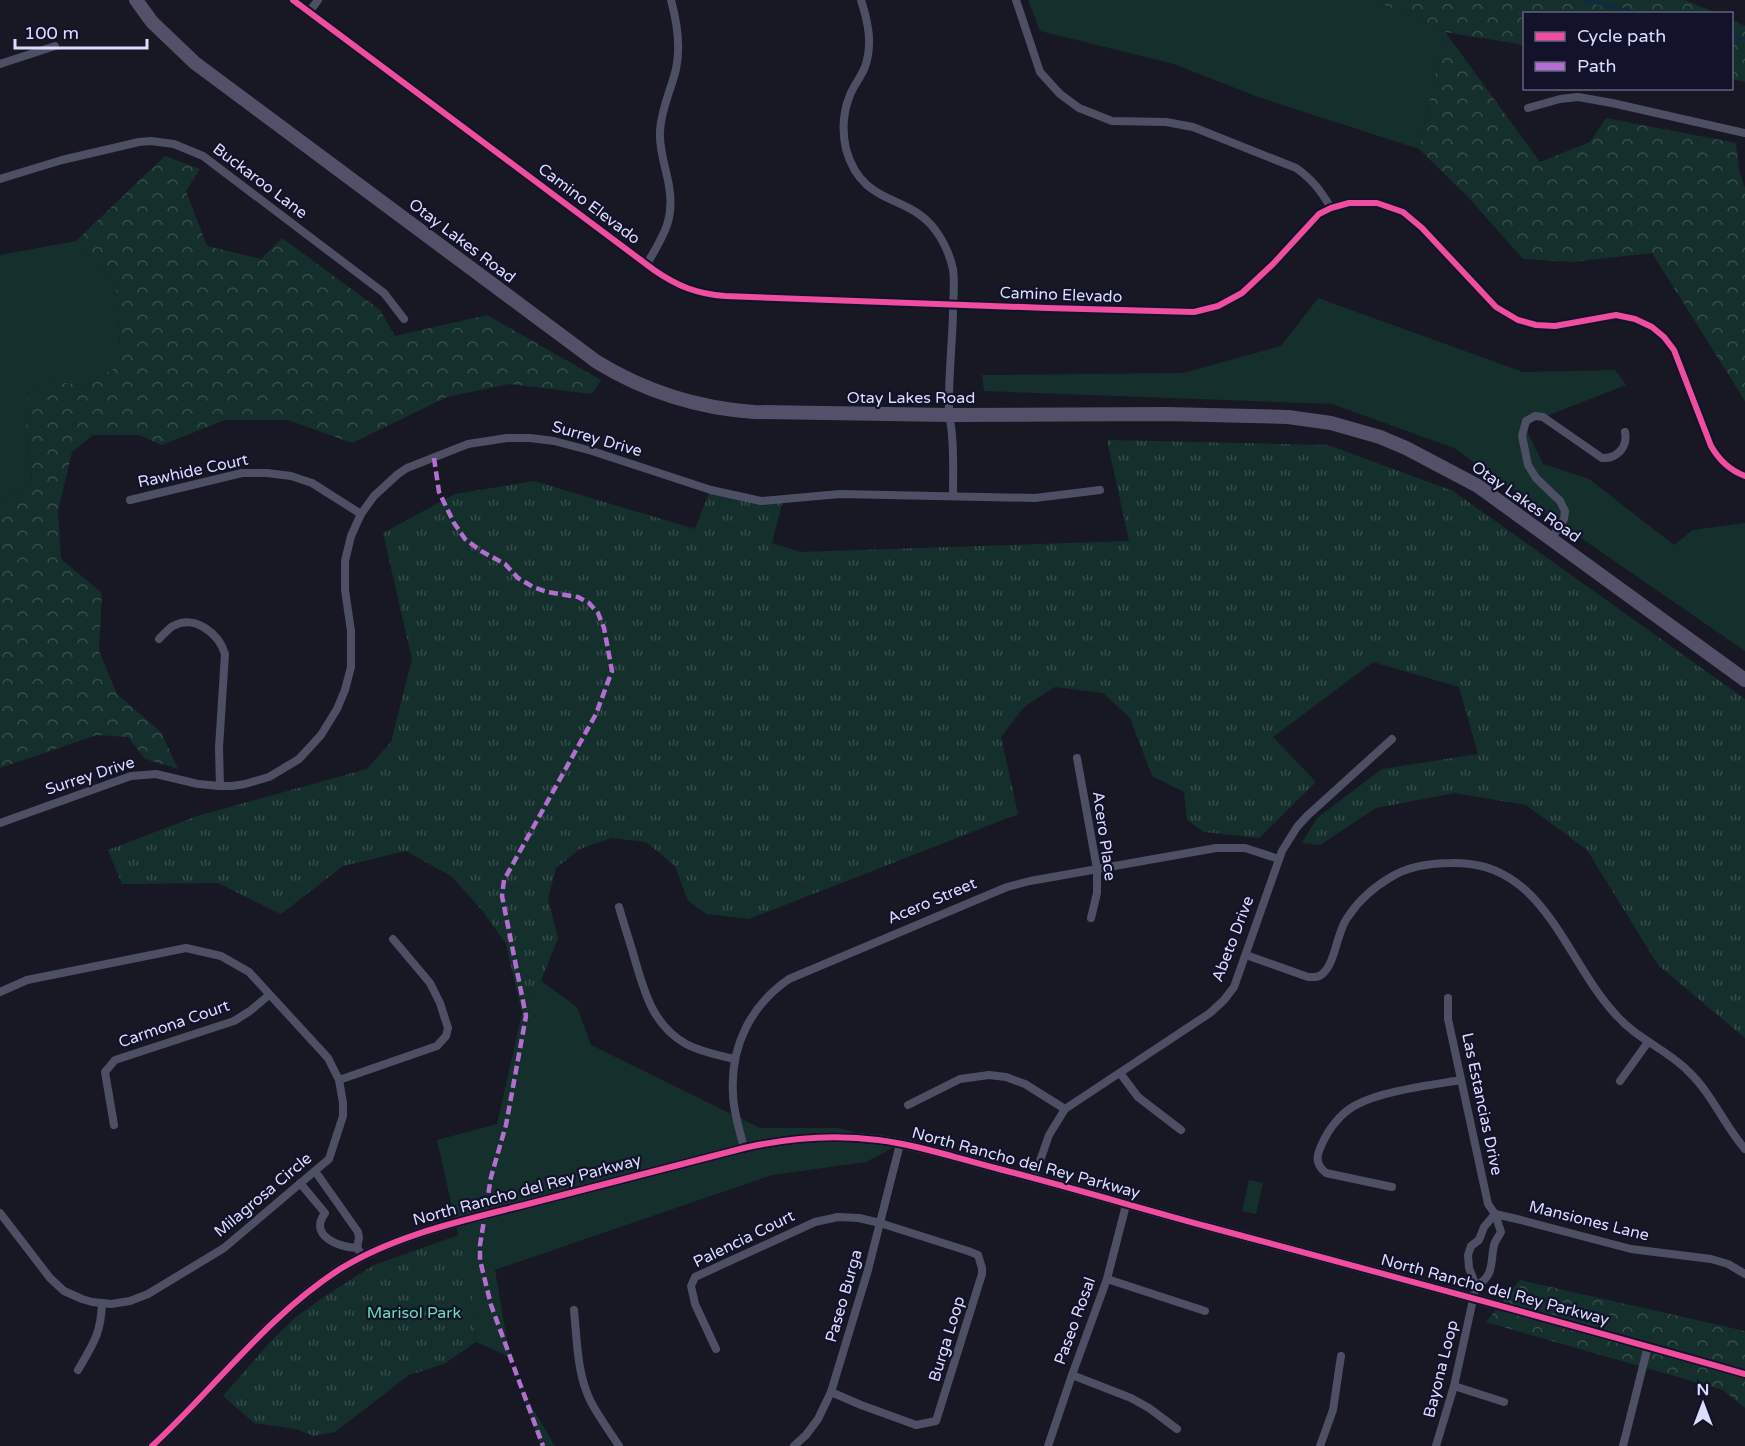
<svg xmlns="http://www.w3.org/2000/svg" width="1745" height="1446" font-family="'Varela Round',sans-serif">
	<defs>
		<pattern id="forest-crowns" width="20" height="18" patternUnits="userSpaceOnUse" patternTransform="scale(1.5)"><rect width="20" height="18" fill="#152f2c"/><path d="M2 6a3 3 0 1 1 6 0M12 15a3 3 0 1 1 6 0" fill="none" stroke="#364d4c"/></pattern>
		<pattern id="park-tufts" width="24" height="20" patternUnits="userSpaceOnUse" patternTransform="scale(1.5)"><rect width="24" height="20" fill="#152f2c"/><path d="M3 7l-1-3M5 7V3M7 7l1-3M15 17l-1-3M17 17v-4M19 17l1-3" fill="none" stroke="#364d4c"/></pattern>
	</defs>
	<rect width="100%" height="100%" fill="#181824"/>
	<g fill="#152f2c">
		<path d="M1028 0H1373L1445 31 1419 149 1258 97 1174 64 1040 31Z"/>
		<path d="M76 241 116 282 121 364 85 386 54 381 27 394 26 432 32 481 13 495 0 498V255Z"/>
		<path d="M1318 298 1523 372 1615 370 1626 385 1524 425 1543 464 1589 479 1674 545 1693 530 1745 523V651L1568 529 1454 448 1332 404 984 391 982 375 1183 373 1281 346Z"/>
		<path d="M541 981 577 1007 591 1045 760 1128H839L900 1144 866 1162 772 1175 495 1270 510 1357 476 1342 472 1296 437 1140 497 1124 522 1013Z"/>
		<path d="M1249 1180 1263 1183 1256 1214 1242 1211Z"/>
		<path d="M519 1385 555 1446H541Z"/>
	</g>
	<g fill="url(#forest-crowns)">
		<path d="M1373 0H1685L1716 13 1524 14V45L1445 32 1540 162 1590 142 1606 118 1736 143 1739 170 1745 188V401L1652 253 1572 262 1523 259 1469 198 1419 149 1445 31Z"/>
		<path d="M1732 20 1745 26V82L1732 79Z"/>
		<path d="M165 156 200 169 186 191 207 246 261 259 282 238 380 310 395 336 487 315 601 380 592 394 509 384 447 397 352 443 288 420H225L162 445 139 435H93L72 452 58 511 61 559 102 593 99 651 117 694 161 732 178 769 145 759 128 737 97 735 0 768V498L13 495 32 481 26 432 27 394 54 381 85 386 121 364 116 282 76 241Z"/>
		<path d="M1520 1280 1745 1331V1408L1723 1390 1486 1322Z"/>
	</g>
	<g fill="url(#park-tufts)">
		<path d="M1107 440 1328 445 1453 491 1745 699V1038L1658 965 1587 850 1526 805 1455 793 1376 808 1320 845 1302 843 1317 818 1382 769 1478 754 1459 687 1373 662 1273 737 1316 782 1259 838 1204 832 1187 820 1184 792 1152 776 1130 718 1103 693 1055 687 1024 707 1001 737 1018 814 749 919 707 914 688 901 675 866 646 842 612 838 580 849 556 868 548 899 558 938 541 981 522 1013 506 944 482 910 451 876 406 851 343 866 281 914 218 883 122 884 108 850 197 816 367 769 391 742 412 659 383 533 455 494 534 481 695 529 710 490 783 500 772 543 800 552 1129 541Z"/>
		<path d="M459 1235 472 1296 476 1342 444 1364 409 1375 335 1432 314 1436 296 1429 254 1423 223 1396 271 1341 297 1316 325 1296 374 1265Z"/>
	</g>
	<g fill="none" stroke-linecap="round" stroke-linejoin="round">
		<g stroke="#0e2a44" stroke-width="3">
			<path d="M1585 0 1640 14"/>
			<path d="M1732 36 1745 39"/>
		</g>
		<g stroke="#4d5065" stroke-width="8">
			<path d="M293 0 654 270C677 286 697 294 725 296L1047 308 1194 312 1218 306 1242 293 1273 264 1319 214 1331 208 1349 203H1377L1403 212 1422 228 1496 307 1518 320 1536 325 1555 326 1616 315 1635 319 1652 327 1664 337 1674 350 1711 446C1719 460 1729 470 1745 476"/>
			<path d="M861 0C868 22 873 44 865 67 861 77 854 85 850 95 843 112 842 131 846 149 862 208 910 193 936 231 944 242 950 256 953 269 955 283 953 300 953 314 952 347 948 381 949 414 950 422 952 429 952 437 954 456 953 477 953 496"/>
			<path d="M1016 0 1040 72 1060 94 1079 108 1112 121 1166 122 1193 127 1296 168C1312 179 1321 191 1331 208"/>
			<path d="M309 12 318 0"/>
			<path d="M0 64 55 46"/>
			<path d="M1528 108 1560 99 1578 97 1612 103 1745 133"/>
			<path d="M0 179 62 160 139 142 151 141 174 144 203 156 384 293 404 319"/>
			<path d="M647 264C663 236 675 220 669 186 666 167 659 152 660 131 661 109 671 90 676 69 681 46 677 22 671 0"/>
			<path d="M130 500 242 473H267L291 476 312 483 361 514"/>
			<path d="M1552 538 1564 519 1565 511 1560 501 1536 478 1528 465 1522 436 1526 421 1535 416 1543 417 1602 458C1617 459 1628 447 1625 432"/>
			<path d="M159 639C163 635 168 629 173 626 195 614 219 634 225 654L219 748 220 786"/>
			<path d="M1077 758 1097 869V893L1091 918"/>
			<path d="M0 823 131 776 156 774 198 784 220 786H232L245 784 269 777 299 759 321 735 337 709 345 690 351 667V631L345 590V561L351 536 361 514 374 496 398 474 407 468 468 444 507 438H530L554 441 592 451 711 490 761 501 840 494 1035 498 1100 490"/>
			<path d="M619 907C624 925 630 942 635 960 645 994 653 1025 686 1044 701 1052 718 1055 734 1059"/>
			<path d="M1246 955 1308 977C1313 977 1317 978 1321 975 1333 966 1335 946 1340 934 1342 927 1346 919 1350 914 1360 899 1376 886 1391 877 1409 866 1431 863 1452 863 1545 860 1565 962 1617 1016 1637 1039 1668 1050 1689 1072 1712 1094 1724 1125 1745 1149"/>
			<path d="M0 992 27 980 186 948 221 956 249 972 328 1058 339 1080 343 1103V1116L329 1159 224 1248 148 1294 130 1301 111 1304 92 1302 82 1299 64 1291 50 1278 0 1213"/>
			<path d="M1448 998V1019L1488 1204 1495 1214 1501 1232C1499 1236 1495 1241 1494 1245 1490 1263 1495 1275 1476 1286"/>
			<path d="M1120 1073 1138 1097 1181 1130"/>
			<path d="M339 1080 437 1046 446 1036 448 1028 440 1003 430 983 393 939"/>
			<path d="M1620 1081 1648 1042"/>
			<path d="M908 1105 960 1079 989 1075 1006 1077 1025 1084 1065 1109"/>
			<path d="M114 1125 105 1072 115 1060 234 1021 250 1011 269 995"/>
			<path d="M744 1148C740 1131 733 1111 733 1094 730 1046 751 1005 789 979L1007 887 1030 881 1216 848H1245L1279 859"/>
			<path d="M315 1171 358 1232 359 1238 357 1248"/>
			<path d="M1034 1178 1049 1135 1065 1109 1210 1013 1224 1000 1234 987 1282 851 1297 827 1307 816 1392 739"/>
			<path d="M300 1183 325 1213C308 1236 339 1247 357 1248L363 1256"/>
			<path d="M1392 1187 1326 1173C1315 1164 1316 1156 1322 1144 1328 1130 1340 1114 1354 1106 1380 1091 1431 1085 1461 1080"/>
			<path d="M1495 1214 1521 1220 1631 1249 1711 1259 1728 1264 1745 1274"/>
			<path d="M1107 1279 1205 1311"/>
			<path d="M574 1310C577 1340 577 1375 591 1402 599 1417 610 1432 619 1446"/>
			<path d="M716 1349 695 1304 691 1286 695 1277 815 1222 838 1217 859 1218 880 1223 968 1251 978 1255 982 1268V1274L936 1421 916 1425 861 1405 831 1392"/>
			<path d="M78 1370C93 1344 101 1334 102 1303"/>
			<path d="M1072 1375 1131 1398 1149 1408 1177 1429"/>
			<path d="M1454 1386 1504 1402"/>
			<path d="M794 1446 806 1435 818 1419 831 1392 868 1270 900 1144"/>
			<path d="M1048 1446 1072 1375 1107 1279 1126 1205"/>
			<path d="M1320 1446 1333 1410 1341 1356"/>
			<path d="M1436 1446 1454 1386 1476 1286 1469 1268 1468 1255 1471 1246 1479 1240 1484 1227 1495 1214"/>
			<path d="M1623 1446 1648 1346"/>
		</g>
		<path stroke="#4d5065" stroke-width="10" d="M152 1446C215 1388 267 1316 340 1269 397 1234 465 1220 528 1204 600 1185 672 1167 744 1148 788 1138 832 1134 878 1140 919 1145 959 1159 999 1169 1069 1187 1139 1208 1209 1227 1388 1275 1567 1323 1745 1374"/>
		<path stroke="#54506a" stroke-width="14" d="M136 0 152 22 195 63 597 362C646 392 697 408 754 412L949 415 1167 414 1288 417 1331 423 1380 437 1406 448 1478 486 1745 680"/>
		<path stroke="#b36fd0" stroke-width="4.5" stroke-dasharray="9 4.5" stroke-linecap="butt" d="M434 458 439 492 454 523 465 539 481 551 505 564 518 578 533 587 547 592 578 597 589 603 598 613 604 628 612 671 596 714 504 880 502 896 526 1016 506 1125 491 1177 480 1245V1260L491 1305 543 1446"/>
		<defs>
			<g id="cycleway">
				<path d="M293 0 654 270C677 286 697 294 725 296L1047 308 1194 312 1218 306 1242 293 1273 264 1319 214 1331 208 1349 203H1377L1403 212 1422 228 1496 307 1518 320 1536 325 1555 326 1616 315 1635 319 1652 327 1664 337 1674 350 1711 446C1719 460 1729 470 1745 476"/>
				<path d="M152 1446C215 1388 267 1316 340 1269 397 1234 465 1220 528 1204 600 1185 672 1167 744 1148 788 1138 832 1134 878 1140 919 1145 959 1159 999 1169 1069 1187 1139 1208 1209 1227 1388 1275 1567 1323 1745 1374"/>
			</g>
		</defs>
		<use href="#cycleway" stroke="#12122a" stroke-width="10"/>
		<use href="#cycleway" stroke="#ef4d9e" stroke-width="6"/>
	</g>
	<g text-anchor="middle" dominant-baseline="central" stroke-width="4.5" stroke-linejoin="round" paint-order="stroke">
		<g font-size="16" fill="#dbddfe" stroke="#12122a">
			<text transform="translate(260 181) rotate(37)">Buckaroo Lane</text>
			<text transform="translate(589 204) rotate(37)">Camino Elevado</text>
			<text transform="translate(462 241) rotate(37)">Otay Lakes Road</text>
			<text transform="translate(1061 295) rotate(2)">Camino Elevado</text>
			<text x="911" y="398">Otay Lakes Road</text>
			<text transform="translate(597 439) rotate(16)">Surrey Drive</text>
			<text transform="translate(193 471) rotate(-12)">Rawhide Court</text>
			<text transform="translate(1526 502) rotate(35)">Otay Lakes Road</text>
			<text transform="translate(90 776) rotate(-18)">Surrey Drive</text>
			<text transform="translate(1104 836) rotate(82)">Acero Place</text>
			<text transform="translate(932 901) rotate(-23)">Acero Street</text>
			<text transform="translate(1233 939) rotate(-69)">Abeto Drive</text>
			<text transform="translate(174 1024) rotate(-19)">Carmona Court</text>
			<text transform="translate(1482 1104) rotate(78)">Las Estancias Drive</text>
			<text transform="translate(1026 1163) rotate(15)">North Rancho del Rey Parkway</text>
			<text transform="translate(527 1190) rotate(-15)">North Rancho del Rey Parkway</text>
			<text transform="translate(263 1195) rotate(-40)">Milagrosa Circle</text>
			<text transform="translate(1589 1221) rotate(14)">Mansiones Lane</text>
			<text transform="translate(744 1239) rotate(-26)">Palencia Court</text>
			<text transform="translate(1495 1290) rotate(15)">North Rancho del Rey Parkway</text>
			<text transform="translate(844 1296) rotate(-74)">Paseo Burga</text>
			<text transform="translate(1075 1321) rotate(-70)">Paseo Rosal</text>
			<text transform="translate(947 1339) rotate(-73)">Burga Loop</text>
			<text transform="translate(1441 1369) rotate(-76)">Bayona Loop</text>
		</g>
		<g font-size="16" fill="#69ddad" stroke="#12122a">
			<text x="414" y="1313">Marisol Park</text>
		</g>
	</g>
	<rect x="1523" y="12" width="210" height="78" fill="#12122a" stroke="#62637f" stroke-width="1.5"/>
	<rect x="1535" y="32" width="30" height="9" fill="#ef4d9e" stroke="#62637f" stroke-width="1.5"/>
	<text x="1577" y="42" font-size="18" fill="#dbddfe">Cycle path</text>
	<rect x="1535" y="62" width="30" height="9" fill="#b36fd0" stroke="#62637f" stroke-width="1.5"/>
	<text x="1577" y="72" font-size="18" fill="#dbddfe">Path</text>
	<g transform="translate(1703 1404)" stroke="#12122a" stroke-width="4.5" paint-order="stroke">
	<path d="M0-4.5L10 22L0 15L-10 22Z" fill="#dbddfe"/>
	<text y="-9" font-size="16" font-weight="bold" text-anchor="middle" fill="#dbddfe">N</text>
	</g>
	<path d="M15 39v9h132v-9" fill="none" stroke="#dbddfe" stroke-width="3"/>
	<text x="24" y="39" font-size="18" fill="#dbddfe" stroke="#12122a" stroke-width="4.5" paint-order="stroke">100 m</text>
</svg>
